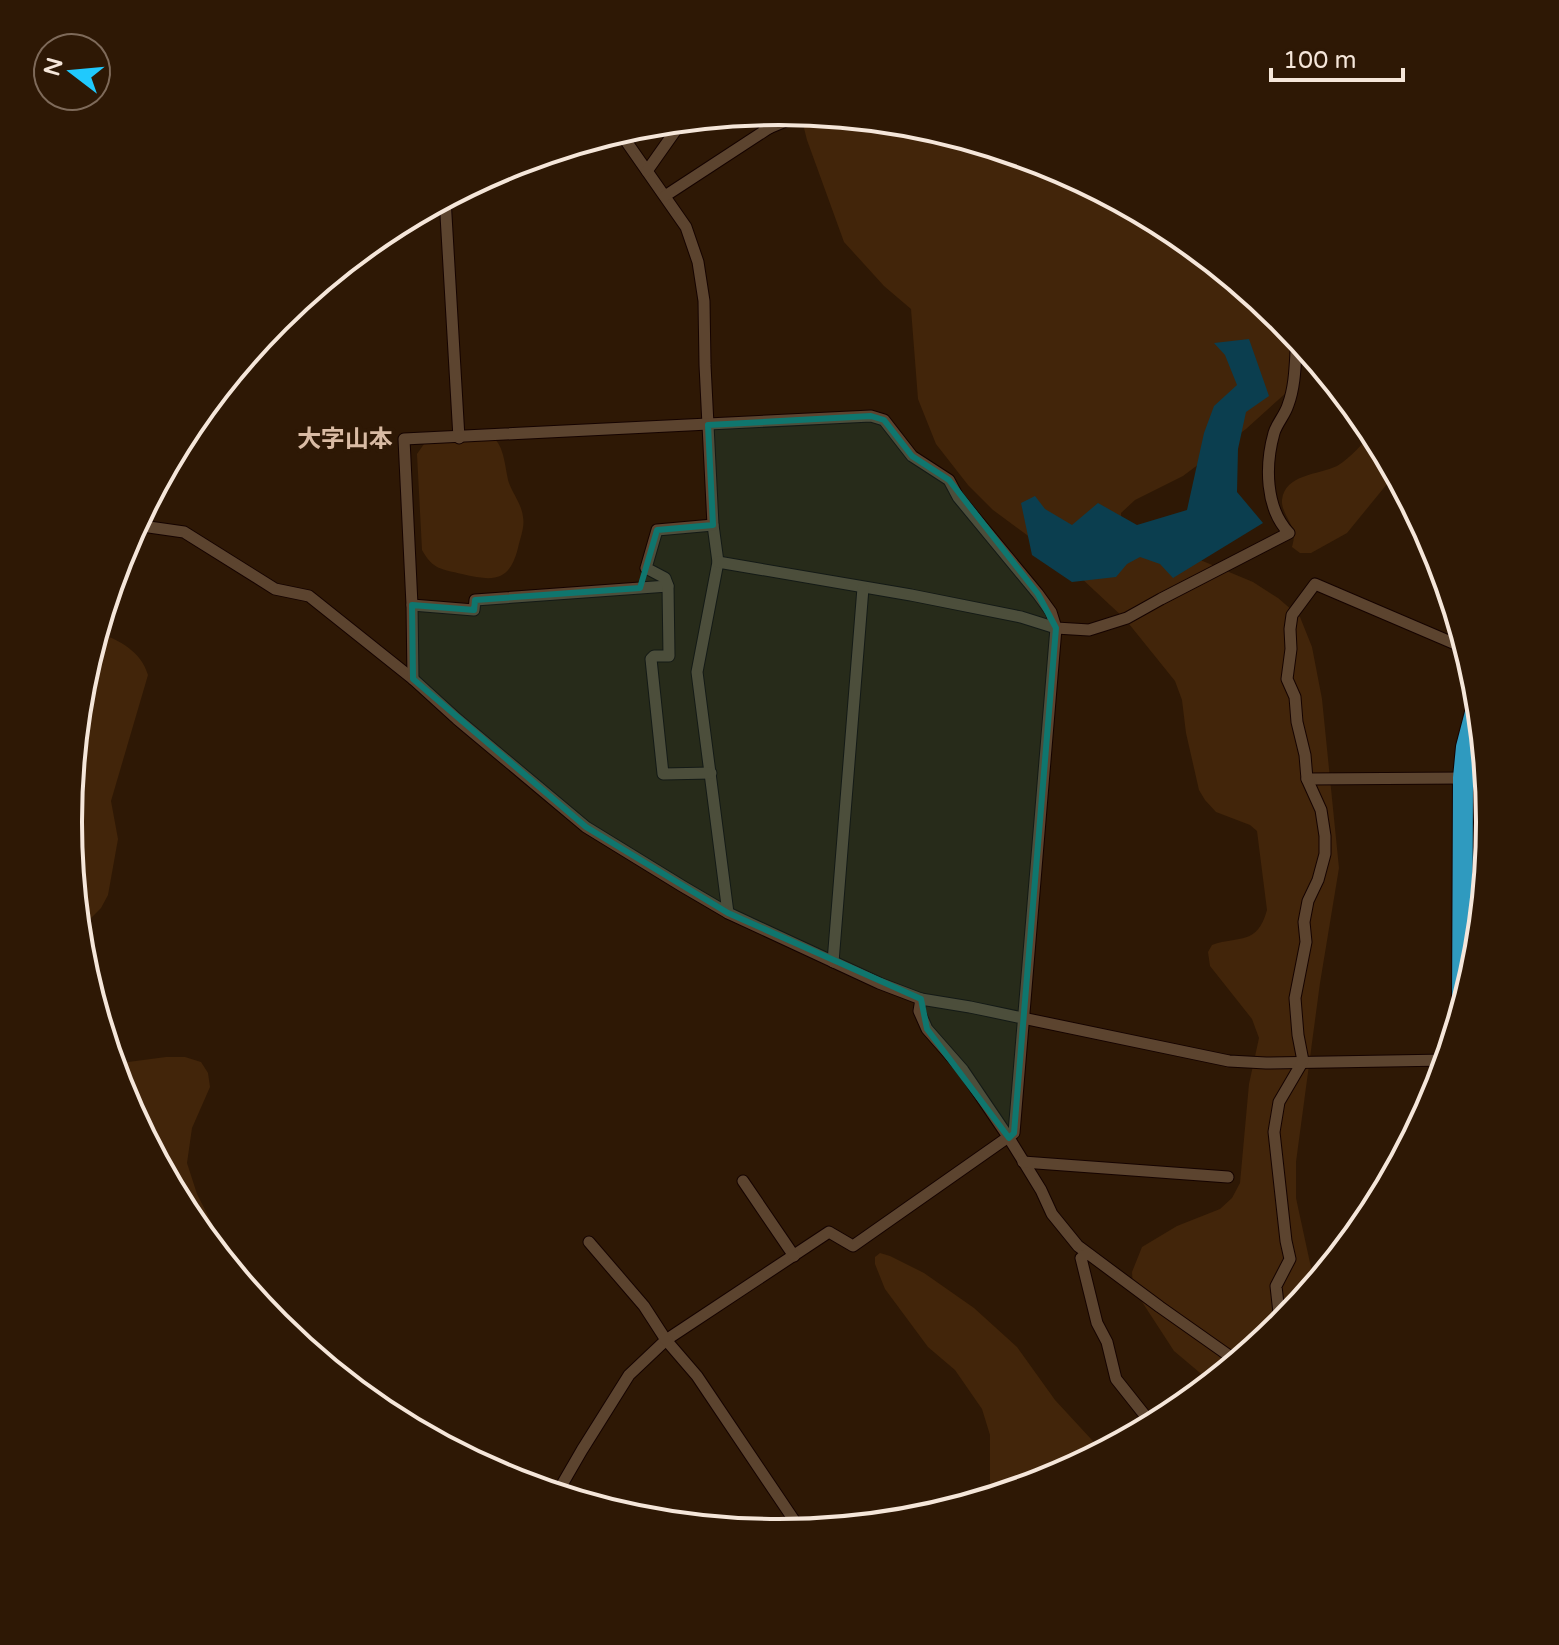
<svg xmlns="http://www.w3.org/2000/svg" width="1559" height="1645" font-family="'Varela Round','Noto Sans JP',sans-serif">
	<rect width="100%" height="100%" fill="#2e1805"/>
	<g fill="#42250a">
		<path d="M808 114 919 125 1052 165 1175 231 1278 316 1289 335 1297 363 1287 392 1246 429 1183 476 1135 500 1121 513V527L1253 582 1278 598 1300 617 1312 647 1322 699 1339 868 1320 983 1296 1162V1198L1315 1286 1282 1326 1212 1383 1174 1351 1133 1288 1132 1272 1142 1247 1177 1226 1220 1209 1232 1198 1240 1183 1249 1084 1259 1038 1252 1019 1210 966 1208 952 1212 945C1240 935 1257 946 1267 910L1257 831 1250 825 1216 812 1205 800 1199 790 1186 733 1182 700 1175 681 1125 619 1065 563 993 510 968 485 936 444 918 399 911 309 884 286 844 242 807 140 803 124Z"/>
		<path d="M547 153 520 168 425 209 508 165Z"/>
		<path d="M475 432C480 433 488 434 492 437 505 445 505 470 509 483 513 494 522 505 523 517 525 527 520 538 518 548 509 583 493 581 462 574 442 569 433 570 422 550L417 454 424 444Z"/>
		<path d="M1374 432 1396 473 1347 533 1311 553H1300L1292 547C1293 543 1294 539 1294 535 1293 523 1281 512 1282 500 1285 474 1318 475 1337 466 1352 457 1361 444 1374 432Z"/>
		<path d="M97 632C119 640 141 651 148 675L111 801 118 839 108 895 101 908 89 920 78 926 68 822 82 683Z"/>
		<path d="M166 1057H185L201 1062 208 1073 210 1087 192 1128 187 1163 197 1194 243 1285 188 1217 122 1094 113 1064Z"/>
		<path d="M880 1253 890 1256 924 1273 974 1308 1017 1347 1055 1400 1103 1452 1051 1480 990 1499V1435L982 1409 955 1370 928 1347 885 1289 875 1264V1257Z"/>
	</g>
	<path fill="#0b3e4f" d="M1249 339 1269 396 1246 412 1238 449 1237 492 1263 523 1173 578 1160 564 1140 557 1127 564 1116 577 1072 582 1032 555 1021 503 1035 496 1045 509 1072 525 1098 503 1137 525 1187 510 1204 433 1214 406 1237 385 1225 355 1214 343Z"/>
	<g fill="none" stroke-linecap="round" stroke-linejoin="round">
		<defs>
			<g id="street">
				<path d="M751 114 769 128"/>
				<path d="M619 131 686 227 698 262 704 301 705 365 713 525 718 562 697 672 728 913"/>
				<path d="M647 171 683 120"/>
				<path d="M665 196 769 128 793 118 819 119 836 117"/>
				<path d="M445 198 459 438"/>
				<path d="M135 525 184 532 275 589 309 596 413 679 457 719 586 827 682 886 728 913 879 983 921 999 919 1011 927 1029 963 1070 1009 1138 1041 1190 1052 1214 1078 1246 1160 1307 1238 1362"/>
				<path d="M718 562 911 595 1021 617 1056 628 1089 630 1127 618 1161 599 1289 533C1265 508 1265 465 1274 433 1277 423 1285 415 1288 405 1296 384 1295 359 1297 337"/>
				<path d="M412 605 474 610 475 600 668 586"/>
				<path d="M413 679 412 605 404 439 871 416 884 420 912 456 949 480 958 497 1038 594 1051 612 1056 628 1014 1133 853 1246 829 1232 666 1340 629 1375 582 1450 556 1495"/>
				<path d="M711 773 663 774 651 659 654 656H669L668 586 665 578 646 568 657 530 713 525"/>
				<path d="M1307 779 1463 778"/>
				<path d="M833 962 863 588"/>
				<path d="M921 999 970 1007 1229 1061 1266 1063 1447 1060"/>
				<path d="M1023 1162 1228 1177"/>
				<path d="M743 1181 794 1256"/>
				<path d="M589 1242 644 1306 666 1340 697 1376 802 1532"/>
				<path d="M1087 1254 1081 1258 1097 1323 1107 1342 1116 1379 1147 1418 1158 1423"/>
				<path d="M1293 1313H1279L1276 1286 1290 1259 1286 1241 1274 1132 1279 1102 1303 1061 1298 1035 1295 998 1306 942 1304 922 1308 901 1318 880 1325 854V836L1321 810 1307 779 1305 755 1297 722 1295 697 1287 679 1291 649 1290 629 1292 615 1315 584 1467 649"/>
				<path d="M1140 1433 1147 1418"/>
			</g>
			<path id="highway" d="M1462 1011 1463 778 1466 747 1479 697"/>
		</defs>
		<use href="#street" stroke="#150300" stroke-width="13"/>
		<use href="#highway" stroke="#150300" stroke-width="22"/>
		<use href="#street" stroke="#5c442f" stroke-width="11"/>
		<use href="#highway" stroke="#2f9abf" stroke-width="20"/>
	</g>
	<path fill="#0f766e" fill-opacity="0.2" stroke="#0f766e" stroke-width="6" stroke-linejoin="round" d="M871 416 884 420 912 456 949 480 1038 594 1056 628 1014 1133 1009 1138 927 1029 921 999 728 913 586 827 413 679 412 605 474 610 475 600 640 588 657 530 713 525 708 425Z"/>
	<g text-anchor="middle" dominant-baseline="central" stroke-width="8" stroke-linejoin="round" paint-order="stroke">
		<g font-size="24" font-weight="bold" fill="#d9bba4" stroke="#2e1805">
			<text x="345" y="439">大字山本</text>
		</g>
	</g>
	<path d="M0 0H1559V1645H0ZM82 822a697 697 0 1 1 1394 0a697 697 0 1 1-1394 0Z" fill="#2e1805" fill-rule="evenodd"/>
	<path fill="none" stroke="#f5e6da" stroke-width="4" d="M82 822a697 697 0 1 1 1394 0a697 697 0 1 1-1394 0Z"/>
	<g transform="translate(72 72) rotate(286)"><circle r="38" fill="#2e1805" stroke="#7e6a5a" stroke-width="2"/>
	<path d="M0-6L14 30L0 20L-14 30Z" fill="#20c9fd"/>
	<text y="-12" font-size="22" font-weight="bold" text-anchor="middle" fill="#f5e6da">N</text>
	</g>
	<path d="M1271 68v12h132v-12" fill="none" stroke="#f5e6da" stroke-width="4"/>
	<text x="1283" y="68" font-size="24" fill="#f5e6da" stroke="#2e1805" stroke-width="6" paint-order="stroke">100 m</text>
</svg>
